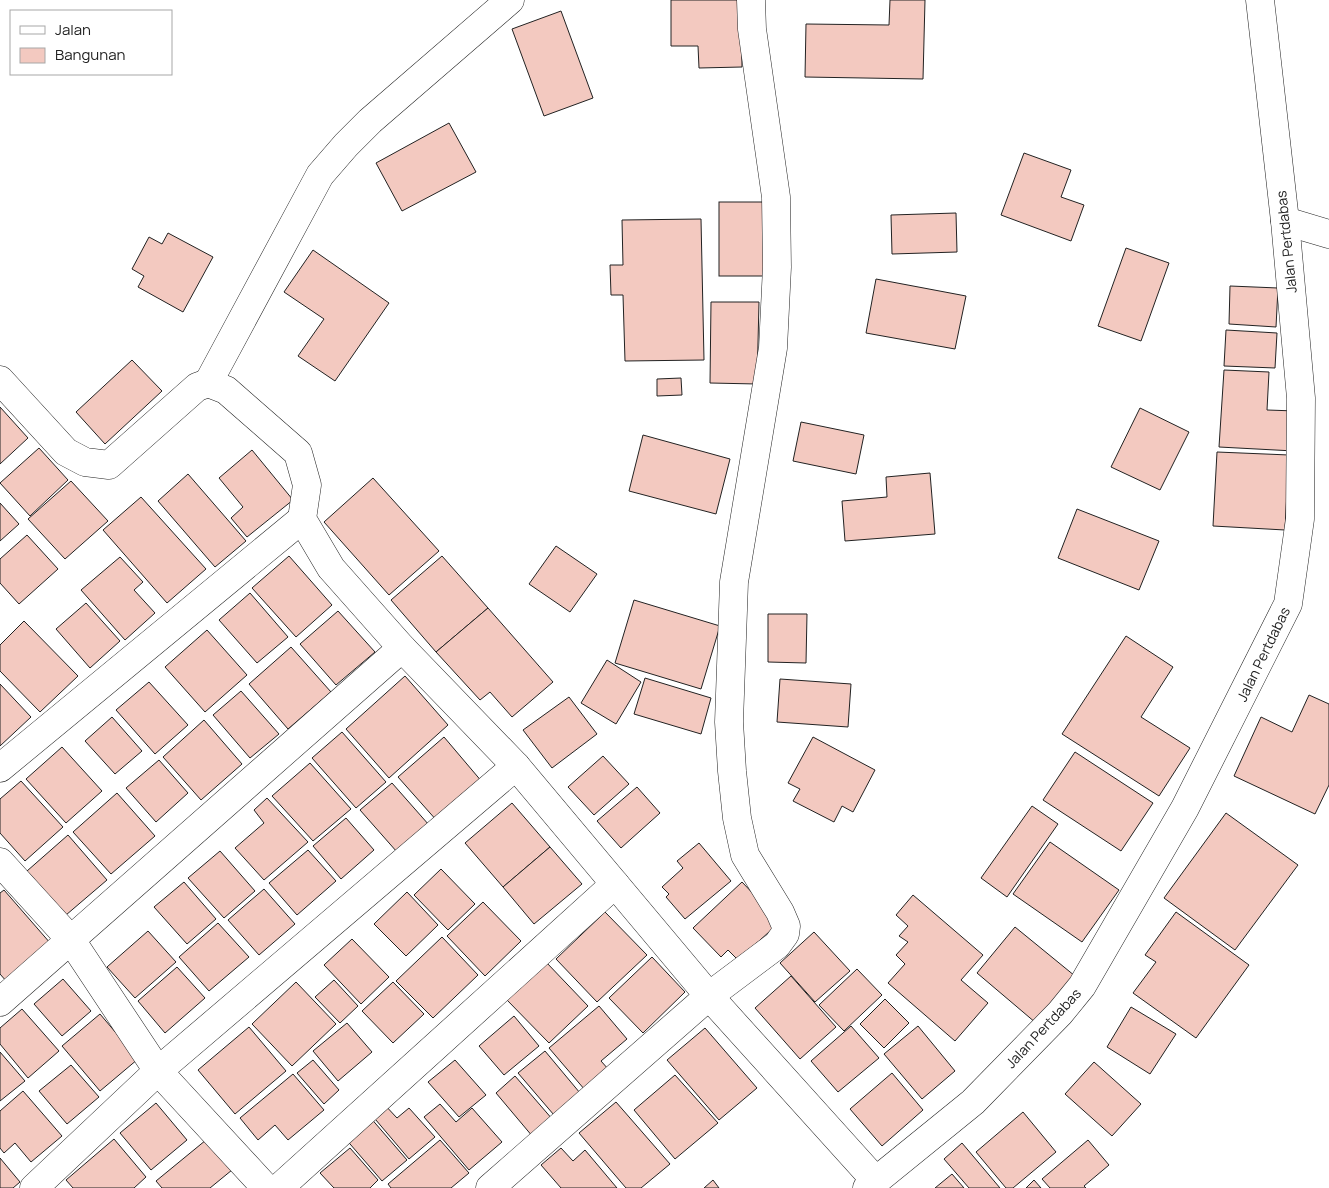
<svg xmlns="http://www.w3.org/2000/svg" width="1329" height="1188" font-family="Manrope,sans-serif">
	<rect width="100%" height="100%" fill="#fff"/>
	<g fill="#f3c9c0" stroke="#222">
		<path d="M671 0H741L742 67 699 68 698 46H671Z"/>
		<path d="M890 0H925L923 79 805 77 806 24 889 25Z"/>
		<path d="M561 11 593 98 544 116 512 29Z"/>
		<path d="M449 123 476 172 402 211 376 163Z"/>
		<path d="M1024 153 1071 170 1061 197 1084 205 1071 241 1001 215Z"/>
		<rect x="719" y="202" width="51" height="74"/>
		<path d="M956 213 957 252 892 254 891 215Z"/>
		<path d="M701 219 704 360 625 361 623 295H611L610 265H623L622 220Z"/>
		<path d="M168 233 213 257 183 312 138 287 144 276 132 269 149 237 162 244Z"/>
		<path d="M1126 248 1169 263 1141 341 1098 326Z"/>
		<path d="M313 250 389 303 335 381 298 356 324 319 284 292Z"/>
		<path d="M876 279 966 296 955 349 866 333Z"/>
		<path d="M1230 286 1278 288 1276 327 1229 324Z"/>
		<path d="M711 302H759L757 384 710 383Z"/>
		<path d="M1226 330 1277 333 1275 368 1224 366Z"/>
		<path d="M132 360 162 391 105 444 76 412Z"/>
		<path d="M1224 370 1269 372 1267 410 1296 411 1294 451 1219 447Z"/>
		<path d="M681 378 682 395 657 396V379Z"/>
		<path d="M0 407 28 438 0 464Z"/>
		<path d="M1140 408 1189 432 1160 490 1111 467Z"/>
		<path d="M801 422 864 435 856 474 793 461Z"/>
		<path d="M643 435 730 459 716 514 629 491Z"/>
		<path d="M39 448 68 480 30 516 0 483Z"/>
		<path d="M252 450 293 500 247 537 231 518 243 507 219 478Z"/>
		<path d="M1217 452 1289 455 1285 530 1213 526Z"/>
		<path d="M930 473 935 534 845 541 842 501 887 497 886 477Z"/>
		<path d="M188 474 246 541 215 567 158 501Z"/>
		<path d="M373 478 439 551 389 595 324 522Z"/>
		<path d="M71 481 108 521 65 559 28 519Z"/>
		<path d="M141 497 206 569 167 603 103 530Z"/>
		<path d="M0 503 19 524 0 541Z"/>
		<path d="M1077 509 1159 541 1139 590 1058 558Z"/>
		<path d="M27 535 58 569 19 604 0 583V559Z"/>
		<path d="M556 546 597 574 570 612 529 584Z"/>
		<path d="M289 556 332 605 296 637 252 588Z"/>
		<path d="M442 556 488 608 436 652 391 600Z"/>
		<path d="M120 557 143 582 134 590 155 613 125 640 81 590Z"/>
		<path d="M250 593 288 637 257 663 219 620Z"/>
		<path d="M634 600 720 626 701 689 615 663Z"/>
		<path d="M86 603 120 641 90 668 56 629Z"/>
		<path d="M488 608 553 682 512 717 490 692 480 700 436 652Z"/>
		<path d="M338 611 375 652 336 685 300 644Z"/>
		<path d="M768 614H807L806 663 768 662Z"/>
		<path d="M24 621 78 676 40 712 0 671V645Z"/>
		<path d="M207 630 247 675 205 712 165 667Z"/>
		<path d="M1126 636 1173 667 1141 717 1190 748 1159 796 1062 734Z"/>
		<path d="M291 647 331 692 288 729 249 684Z"/>
		<path d="M607 660 641 682 616 724 581 703Z"/>
		<path d="M405 676 448 725 389 778 346 729Z"/>
		<path d="M645 678 711 698 701 734 634 714Z"/>
		<path d="M780 679 851 684 848 727 777 722Z"/>
		<path d="M149 682 188 725 155 754 116 710Z"/>
		<path d="M0 684 31 717 0 746Z"/>
		<path d="M241 691 279 734 250 758 213 715Z"/>
		<path d="M1309 695 1329 704V785L1315 814 1234 776 1261 717 1292 732Z"/>
		<path d="M569 697 597 734 552 768 523 730Z"/>
		<path d="M112 717 142 751 115 774 85 741Z"/>
		<path d="M204 720 242 764 201 800 163 757Z"/>
		<path d="M342 732 386 782 356 808 312 758Z"/>
		<path d="M444 737 483 783 438 822 398 777Z"/>
		<path d="M813 737 875 770 853 812 842 806 834 822 793 801 800 789 788 783Z"/>
		<path d="M62 747 102 791 66 823 26 779Z"/>
		<path d="M1075 752 1153 803 1121 851 1043 800Z"/>
		<path d="M603 756 629 784 594 815 568 787Z"/>
		<path d="M159 760 188 793 156 822 126 788Z"/>
		<path d="M310 763 351 809 313 841 272 796Z"/>
		<path d="M21 781 63 827 25 861 0 833V799Z"/>
		<path d="M392 783 429 825 397 852 360 810Z"/>
		<path d="M637 787 660 813 621 848 597 821Z"/>
		<path d="M117 793 155 836 111 874 73 832Z"/>
		<path d="M267 798 308 842 264 880 235 848 264 823 254 810Z"/>
		<path d="M512 803 550 847 503 887 465 843Z"/>
		<path d="M1032 806 1058 824 1007 897 981 878Z"/>
		<path d="M1226 813 1298 865 1235 950 1164 898Z"/>
		<path d="M346 818 374 850 341 879 313 846Z"/>
		<path d="M68 835 107 880 66 915 27 871Z"/>
		<path d="M1050 842 1119 890 1082 942 1013 894Z"/>
		<path d="M699 843 731 881 685 919 666 897 669 894 662 887 683 868 677 861Z"/>
		<path d="M550 847 582 884 534 924 503 887Z"/>
		<path d="M308 850 336 881 297 915 269 883Z"/>
		<path d="M220 851 255 891 224 918 188 878Z"/>
		<path d="M441 869 475 904 448 930 414 895Z"/>
		<path d="M184 882 216 919 187 944 154 907Z"/>
		<path d="M742 882 780 922 738 960 728 950 721 957 693 928Z"/>
		<path d="M264 889 295 924 259 955 228 920Z"/>
		<path d="M4 890 51 944 7 982 0 974V893Z"/>
		<path d="M407 892 438 925 406 956 374 924Z"/>
		<path d="M913 895 983 955 961 980 988 1003 955 1041 888 983 905 964 896 955 908 942 899 936 908 926 896 915Z"/>
		<path d="M483 902 521 941 485 976 447 936Z"/>
		<path d="M605 912 647 955 597 1002 556 959Z"/>
		<path d="M1176 912 1249 965 1196 1038 1133 993 1156 962 1145 955Z"/>
		<path d="M218 923 249 957 209 991 179 957Z"/>
		<path d="M1015 927 1075 976 1036 1023 977 973Z"/>
		<path d="M148 931 176 962 135 998 107 967Z"/>
		<path d="M814 932 850 971 815 1002 780 963Z"/>
		<path d="M442 937 478 975 433 1018 396 981Z"/>
		<path d="M352 939 389 977 361 1004 324 965Z"/>
		<path d="M652 957 685 992 643 1033 609 998Z"/>
		<path d="M546 962 588 1006 549 1043 506 999Z"/>
		<path d="M177 967 205 998 165 1033 138 1001Z"/>
		<path d="M857 969 882 995 844 1031 819 1005Z"/>
		<path d="M791 976 836 1027 800 1059 755 1008Z"/>
		<path d="M63 979 91 1011 62 1036 34 1004Z"/>
		<path d="M334 980 358 1006 340 1023 315 997Z"/>
		<path d="M296 982 336 1024 292 1066 252 1024Z"/>
		<path d="M393 982 424 1014 393 1043 362 1011Z"/>
		<path d="M885 999 909 1023 884 1048 860 1024Z"/>
		<path d="M599 1006 627 1039 601 1061 609 1070 585 1090 549 1048Z"/>
		<path d="M1131 1007 1176 1034 1150 1074 1107 1047Z"/>
		<path d="M22 1009 59 1051 28 1078 0 1044V1028Z"/>
		<path d="M100 1014 138 1059 100 1091 62 1046Z"/>
		<path d="M514 1016 539 1046 504 1075 479 1046Z"/>
		<path d="M347 1023 372 1052 338 1081 313 1051Z"/>
		<path d="M851 1026 879 1058 838 1092 811 1061Z"/>
		<path d="M918 1026 955 1071 922 1099 884 1054Z"/>
		<path d="M249 1027 286 1071 235 1114 198 1070Z"/>
		<path d="M705 1028 757 1088 719 1120 667 1060Z"/>
		<path d="M545 1051 580 1093 554 1115 518 1073Z"/>
		<path d="M0 1052 25 1081 0 1101Z"/>
		<path d="M313 1060 339 1090 324 1104 297 1073Z"/>
		<path d="M455 1060 486 1095 459 1117 428 1082Z"/>
		<path d="M1094 1062 1141 1104 1112 1136 1065 1094Z"/>
		<path d="M71 1065 99 1097 67 1124 39 1091Z"/>
		<path d="M892 1073 923 1110 882 1146 850 1109Z"/>
		<path d="M293 1074 324 1110 288 1140 275 1125 258 1140 240 1118Z"/>
		<path d="M675 1075 718 1123 675 1159 634 1110Z"/>
		<path d="M515 1076 553 1120 533 1137 496 1093Z"/>
		<path d="M23 1091 62 1136 31 1162 15 1143 4 1153 0 1148V1111Z"/>
		<path d="M616 1102 670 1164 641 1188H626L579 1133Z"/>
		<path d="M156 1103 187 1140 151 1170 120 1133Z"/>
		<path d="M383 1103 397 1118 409 1108 435 1137 409 1159 370 1113Z"/>
		<path d="M440 1104 456 1122 472 1108 502 1142 469 1170 424 1117Z"/>
		<path d="M1023 1112 1056 1152 1013 1188H1006L976 1152Z"/>
		<path d="M369 1116 407 1160 382 1181 344 1137Z"/>
		<path d="M114 1139 146 1177 134 1188H73L66 1180Z"/>
		<path d="M206 1140 232 1170 210 1188H162L156 1181Z"/>
		<path d="M440 1140 469 1173 451 1188H391L388 1184Z"/>
		<path d="M1088 1140 1109 1165 1084 1186 1086 1188H1050L1042 1179Z"/>
		<path d="M962 1143 1000 1188H969L944 1159Z"/>
		<path d="M350 1148 378 1180 370 1188H334L320 1173Z"/>
		<path d="M561 1148 573 1161 585 1150 617 1188H561L541 1165Z"/>
		<path d="M0 1158 20 1182 13 1188H0Z"/>
		<path d="M952 1174 964 1188H935Z"/>
		<path d="M713 1180 719 1188H704Z"/>
		<path d="M1034 1180 1041 1188H1026Z"/>
	</g>
	<g fill="none" stroke-linecap="round" stroke-linejoin="round">
		<defs>
			<g id="minor">
				<path d="M1285 221 1329 234"/>
				<path d="M0 380 66 452 85 462 109 465 197 387 208 383 226 390 298 453 307 485 302 519 331 568 402 648 516 766 709 996 875 1180"/>
				<path d="M208 383 320 175 346 145 370 121 510 0"/>
				<path d="M0 768 302 519"/>
				<path d="M0 862 71 940 158 1071 266 1188"/>
				<path d="M0 1002 402 648"/>
				<path d="M34 1188 158 1071 516 766"/>
				<path d="M279 1188 615 884"/>
				<path d="M490 1188 709 996 777 945 785 934 786 926 780 912 745 855 737 818 732 771 729 722 734 582 773 348 777 267 776 197 752 29 751 0"/>
				<path d="M867 1188 973 1102 1060 1013 1082 986 1185 808 1288 604 1300 519 1301 398 1285 221 1260 0"/>
			</g>
		</defs>
		<use href="#minor" stroke="#222" stroke-width="29"/>
		<use href="#minor" stroke="#fff" stroke-width="28"/>
	</g>
	<g text-anchor="middle" dominant-baseline="central" stroke-width="4" stroke-linejoin="round" paint-order="stroke">
		<g font-size="14" fill="#222" stroke="#fff">
			<text transform="translate(1286 242) rotate(-96)">Jalan Pertdabas</text>
			<text transform="translate(1263 654) rotate(-64)">Jalan Pertdabas</text>
			<text transform="translate(1043 1028) rotate(-47)">Jalan Pertdabas</text>
		</g>
	</g>
	<rect x="10" y="10" width="162" height="65" fill="#ffffff" stroke="#a7a7a7"/>
	<rect x="20" y="26" width="25" height="8" fill="#ffffff" stroke="#a7a7a7"/>
	<text x="55" y="35" font-size="15" fill="#222222">Jalan</text>
	<rect x="20" y="48" width="25" height="15" fill="#f3c9c0" stroke="#a7a7a7"/>
	<text x="55" y="60" font-size="15" fill="#222222">Bangunan</text>
</svg>
